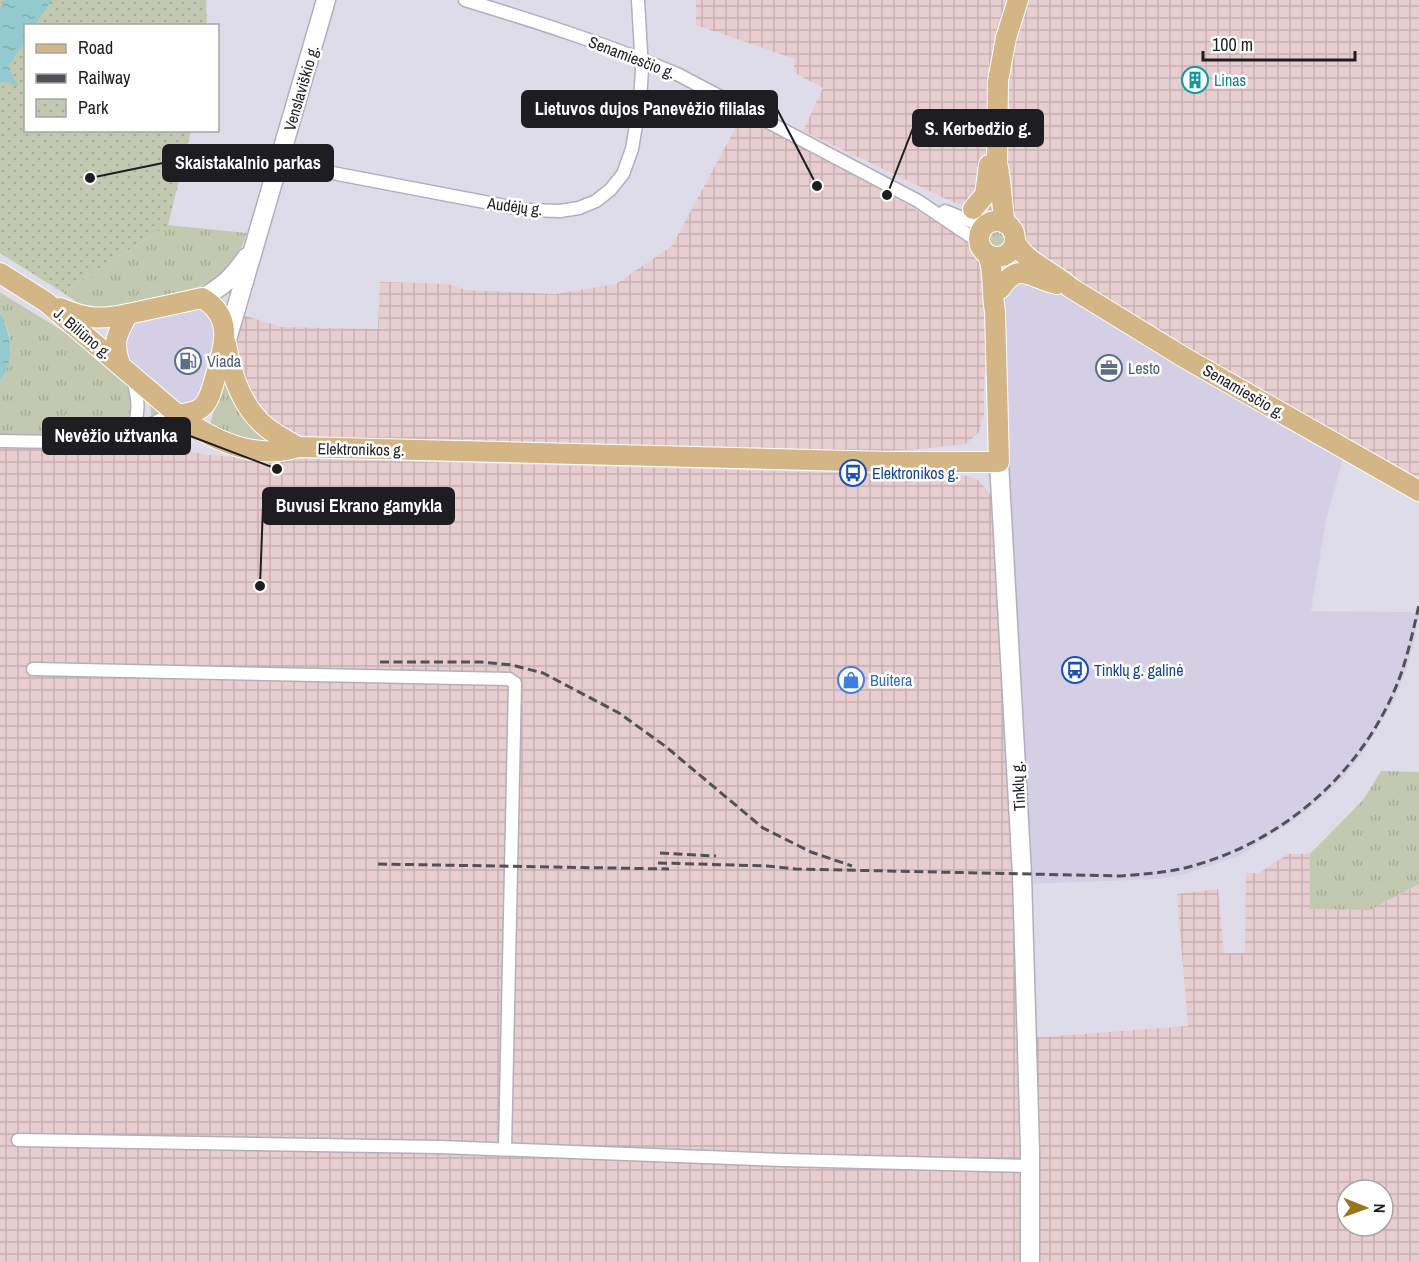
<svg xmlns="http://www.w3.org/2000/svg" width="1419" height="1262" font-family="'Archivo Narrow',sans-serif">
	<defs>
		<pattern id="industrial-grid" width="8" height="8" patternUnits="userSpaceOnUse" patternTransform="scale(1.5)"><rect width="8" height="8" fill="#e7cdd0"/><path d="M0 4h8M4 0v8" fill="none" stroke="#c6b0b2"/></pattern>
		<pattern id="grass-tufts" width="24" height="20" patternUnits="userSpaceOnUse" patternTransform="scale(1.5)"><rect width="24" height="20" fill="#c3c9b0"/><path d="M3 7l-1-3M5 7V3M7 7l1-3M15 17l-1-3M17 17v-4M19 17l1-3" fill="none" stroke="#a7ac97"/></pattern>
		<pattern id="park-dots" width="8" height="8" patternUnits="userSpaceOnUse" patternTransform="scale(1.5)"><rect width="8" height="8" fill="#c3c9b0"/><path d="M2 2h.1M6 6h.1" fill="none" stroke="#a7ac97" stroke-width="1.8" stroke-linecap="round"/></pattern>
		<pattern id="water-ripples" width="26" height="14" patternUnits="userSpaceOnUse" patternTransform="scale(1.5)"><rect width="26" height="14" fill="#93cacf"/><path d="M2 4q2-2 4 0t4 0M15 11q2-2 4 0t4 0" fill="none" stroke="#7eadb1"/></pattern>
	</defs>
	<rect width="100%" height="100%" fill="#dfdcea"/>
	<g fill="#d4cfe4">
		<path d="M1009 280 1036 281 1082 306 1343 458 1326 521 1311 611 1409 612 1419 615 1414 643 1405 673 1394 701 1362 754 1343 778 1319 801 1292 822 1239 856 1185 874 1160 879 1028 884 1009 462 1004 288Z"/>
		<path d="M192 309 201 310 209 315 213 321 214 341 197 400 182 407 123 359 128 327 138 322Z"/>
	</g>
	<g fill="url(#industrial-grid)" fill-rule="evenodd">
		<path d="M696 0H1419V486L1050 267 1022 237 1019 228 1009 214 955 203 803 131 823 88 793 72 795 59 696 25Z"/>
		<path d="M743 114 949 228 969 243 984 262 989 349 984 379V416L979 432 966 444 920 449 882 451 585 448 320 442 301 437 271 422 253 402 236 358 235 335 243 315 282 327 378 329 380 282 448 284 466 290 555 294 616 284 672 246Z"/>
		<path d="M0 446 176 449 208 455 235 457 968 476 978 480 988 491 994 502 1012 843 1023 1262H0Z"/>
		<path d="M1288 854H1310V909L1370 910 1419 884V1262H1037L1030 1038 1188 1026 1177 894 1218 889 1224 953H1245L1246 873H1259ZM1347 1190H1383V1226H1347Z"/>
	</g>
	<g fill="url(#grass-tufts)">
		<path d="M168 225 247 233C241 251 232 266 216 278 198 291 113 312 91 308 80 305 72 299 62 292Z"/>
		<circle cx="997" cy="239" r="10"/>
		<path d="M0 292C42 320 82 338 118 375 122 378 128 383 130 388 139 406 133 426 118 438L0 436V381C12 366 13 343 6 325 4 320 1 316 0 311 0 305 0 298 0 292Z"/>
		<path d="M226 373 287 445 230 438 210 424Z"/>
		<path d="M150 402 186 428 184 439 158 440 153 437Z"/>
		<path d="M1381 771 1419 772V884L1370 910 1310 909V854L1363 800Z"/>
	</g>
	<path fill="url(#park-dots)" d="M0 0H206L207 25 26 26V130L191 131 168 225 62 292 0 253Z"/>
	<g fill="url(#water-ripples)">
		<path d="M5 0H52L35 25 26 26 25 41 8 67 18 85 17 86 6 82 0 83V9Z"/>
		<path d="M0 312C11 334 16 360 0 381Z"/>
	</g>
	<g fill="none" stroke-linecap="round" stroke-linejoin="round">
		<defs>
			<g id="minor">
				<path d="M465 0C537 22 610 45 679 75L918 201 979 242"/>
				<path d="M280 163 526 210 560 211 579 208 596 201 610 190 623 174 632 149 640 101 642 69 638 0"/>
				<path d="M945 211 970 221 986 224"/>
				<path d="M128 437C141 417 139 399 132 377"/>
				<path d="M0 441 119 443 161 419 178 415"/>
				<path d="M33 669 509 679 515 683 505 1149"/>
				<path d="M18 1140 440 1147 783 1160 1030 1166"/>
			</g>
			<g id="secondary">
				<path d="M202 298C224 286 233 277 247 257"/>
				<path d="M226 343 326 0"/>
				<path d="M999 462 1022 875 1030 1150V1262"/>
			</g>
			<g id="primary">
				<path d="M973 209 985 195 989 165"/>
				<circle cx="997" cy="239" r="18"/>
				<path d="M1005 223C1001 203 1002 183 997 163L998 81 1006 38 1018 0"/>
				<path d="M1015 241C1023 261 1055 273 1071 288L1185 358 1419 491"/>
				<path d="M0 273 46 302 178 415C186 413 195 413 201 408 210 401 212 388 215 378 224 348 235 317 202 298L128 314C117 334 112 341 120 364"/>
				<path d="M1000 289C1019 260 1030 278 1057 284"/>
				<path d="M60 308C86 319 100 320 128 314"/>
				<path d="M226 344C231 374 242 407 266 427 276 435 288 441 298 447"/>
				<path d="M178 415C212 440 255 461 298 447L892 462H999L995 311C991 293 995 273 988 255"/>
			</g>
		</defs>
		<use href="#minor" stroke="#b2afbc" stroke-width="15"/>
		<use href="#secondary" stroke="#b2afbc" stroke-width="21"/>
		<use href="#primary" stroke="#fff" stroke-width="22"/>
		<use href="#minor" stroke="#fff" stroke-width="12"/>
		<use href="#secondary" stroke="#fff" stroke-width="18"/>
		<use href="#primary" stroke="#d4b686" stroke-width="20"/>
		<g stroke="#525158" stroke-width="3" stroke-dasharray="9 4.5" stroke-linecap="butt">
			<path d="M380 662H481L512 665 543 673 619 713 665 746 763 828 811 852 852 866"/>
			<path d="M660 853 716 856"/>
			<path d="M658 863 767 866 796 869 1121 876C1143 874 1164 873 1185 868 1284 843 1368 769 1402 671 1409 650 1414 627 1419 605"/>
			<path d="M378 864 669 869"/>
		</g>
	</g>
	<defs>
		<symbol id="building-ring" viewBox="-11 -11 22 22"><circle r="9.5" fill="#fff" stroke="#0f9aa8" stroke-width="1.5"/><path d="M-4-6H4V6H1V3H-1V6H-4ZM-2.5-4.3h1.7v1.8h-1.7ZM.8-4.3h1.7v1.8H.8ZM-2.5-1h1.7V.8h-1.7ZM.8-1h1.7V.8H.8Z" fill="#0f9aa8"/></symbol>
		<symbol id="fuel-ring" viewBox="-11 -11 22 22"><circle r="9.5" fill="#fff" stroke="#5c6f8a" stroke-width="1.5"/><path d="M-5.5-6h7V0h2V4h1.3V-2.5L3-4.5l.8-.8L6-3V5H2.5V1h-1V6h-7ZM-4.2-4.7v3.2H.2V-4.7Z" fill="#5c6f8a"/></symbol>
		<symbol id="office-ring" viewBox="-11 -11 22 22"><circle r="9.5" fill="#fff" stroke="#5c6f8a" stroke-width="1.5"/><path d="M-6-3h4V-5.5h4V-3h4V5H-6ZM-1-4.5V-3h2v-1.5ZM-6 0V1H6V0Z" fill="#5c6f8a"/></symbol>
		<symbol id="bus-ring" viewBox="-11 -11 22 22"><circle r="9.5" fill="#fff" stroke="#1a4fb4" stroke-width="1.5"/><path d="M-5-6H5V4H4V6H2V4H-2V6H-4V4H-5ZM-3.5-4V0h7V-4ZM-3.5 1.2v1.5H-2V1.2ZM2 1.2v1.5H3.5V1.2Z" fill="#1a4fb4"/></symbol>
		<symbol id="shop-ring" viewBox="-11 -11 22 22"><circle r="9.5" fill="#fff" stroke="#3f7fe0" stroke-width="1.5"/><path d="M-5-2.5h2.3a2.7 3.5 0 0 1 5.4 0H5L5.5 6h-11ZM-1.5-2.5h3a1.5 2.3 0 0 0-3 0Z" fill="#3f7fe0"/></symbol>
	</defs>
	<g fill-rule="evenodd">
		<use href="#building-ring" x="1180" y="65" width="30" height="30"/>
		<use href="#fuel-ring" x="173" y="346" width="30" height="30"/>
		<use href="#office-ring" x="1094" y="353" width="30" height="30"/>
		<use href="#bus-ring" x="838" y="458" width="30" height="30"/>
		<use href="#bus-ring" x="1060" y="655" width="30" height="30"/>
		<use href="#shop-ring" x="836" y="665" width="30" height="30"/>
	</g>
	<g text-anchor="middle" dominant-baseline="central" stroke-width="5" stroke-linejoin="round" paint-order="stroke">
		<g font-size="16" fill="#1e1d22" stroke="#fff">
			<text transform="translate(632 57) rotate(21)">Senamiesčio g.</text>
			<text transform="translate(301 88) rotate(-74)">Venslaviškio g.</text>
			<text transform="translate(515 206) rotate(7)">Audėjų g.</text>
			<text transform="translate(83 333) rotate(40)">J. Biliūno g.</text>
			<text transform="translate(1244 391) rotate(30)">Senamiesčio g.</text>
			<text transform="translate(361 449) rotate(1)">Elektronikos g.</text>
			<text transform="translate(1018 786) rotate(-93)">Tinklų g.</text>
		</g>
		<g font-size="16" fill="#0d838f" stroke="#fff" text-anchor="start">
			<text x="1214" y="80">Linas</text>
		</g>
		<g font-size="16" fill="#4e5e75" stroke="#fff" text-anchor="start">
			<text x="207" y="361">Viada</text>
			<text x="1128" y="368">Lesto</text>
		</g>
		<g font-size="16" fill="#164399" stroke="#fff" text-anchor="start">
			<text x="872" y="473">Elektronikos g.</text>
			<text x="1094" y="670">Tinklų g. galinė</text>
		</g>
		<g font-size="16" fill="#366cbe" stroke="#fff" text-anchor="start">
			<text x="870" y="680">Buitera</text>
		</g>
	</g>
	<path fill="none" stroke="#1e1d22" stroke-width="2" d="M817 186L777 109M887 195L913 128M90 178L163 163M277 469L190 436M260 586L263 506"/>
	<g fill="#1e1d22" stroke="#fff" stroke-width="2">
		<circle cx="817" cy="186" r="6"/>
		<circle cx="887" cy="195" r="6"/>
		<circle cx="90" cy="178" r="6"/>
		<circle cx="277" cy="469" r="6"/>
		<circle cx="260" cy="586" r="6"/>
	</g>
	<g fill="#1e1d22" stroke="#1e1d22" stroke-width="2">
		<rect x="522" y="91" width="255" height="36" rx="6"/>
		<rect x="913" y="110" width="130" height="36" rx="6"/>
		<rect x="163" y="145" width="170" height="36" rx="6"/>
		<rect x="43" y="418" width="147" height="36" rx="6"/>
		<rect x="263" y="488" width="191" height="36" rx="6"/>
	</g>
	<g font-size="18" text-anchor="middle" font-weight="bold" fill="#fff">
		<text x="650" y="115">Lietuvos dujos Panevėžio filialas</text>
		<text x="978" y="135">S. Kerbedžio g.</text>
		<text x="248" y="169">Skaistakalnio parkas</text>
		<text x="116" y="442">Nevėžio užtvanka</text>
		<text x="359" y="512">Buvusi Ekrano gamykla</text>
	</g>
	<rect x="24" y="24" width="195" height="108" fill="#ffffff" stroke="#a5a5a7" stroke-width="1.5"/>
	<rect x="36" y="44" width="30" height="9" fill="#d4b686" stroke="#a5a5a7" stroke-width="1.5"/>
	<text x="78" y="54" font-size="18" fill="#1e1d22">Road</text>
	<rect x="36" y="74" width="30" height="9" fill="#525158" stroke="#a5a5a7" stroke-width="1.5"/>
	<text x="78" y="84" font-size="18" fill="#1e1d22">Railway</text>
	<rect x="36" y="99" width="30" height="18" fill="url(#park-dots)" stroke="#a5a5a7" stroke-width="1.5"/>
	<text x="78" y="114" font-size="18" fill="#1e1d22">Park</text>
	<g transform="translate(1365 1208) rotate(91)"><circle r="28" fill="#ffffff" stroke="#a5a5a7" stroke-width="1.5"/>
	<path d="M0-4.5L10 22L0 15L-10 22Z" fill="#9a7520"/>
	<text y="-9" font-size="16" font-weight="bold" text-anchor="middle" fill="#1e1d22">N</text>
	</g>
	<path d="M1203 51v9h152v-9" fill="none" stroke="#1e1d22" stroke-width="3"/>
	<text x="1212" y="51" font-size="18" fill="#1e1d22" stroke="#ffffff" stroke-width="4.5" paint-order="stroke">100 m</text>
</svg>
